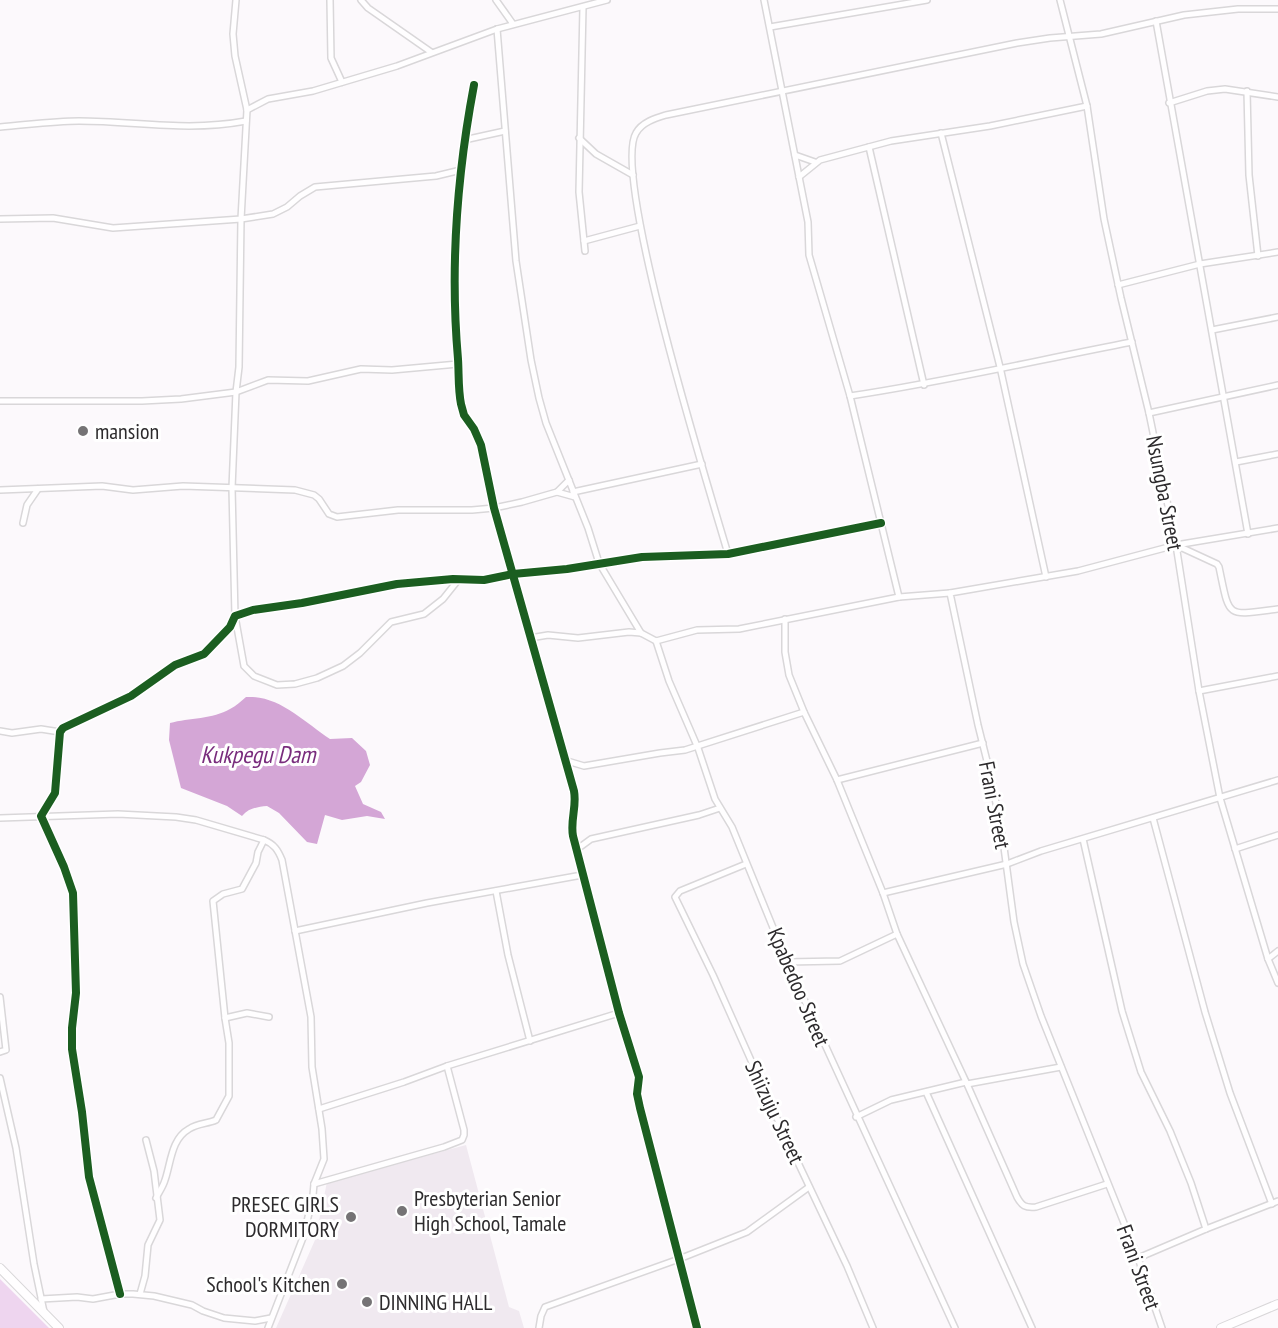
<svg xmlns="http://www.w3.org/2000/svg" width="1278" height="1328" font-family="'PT Sans Narrow',sans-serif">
	<rect width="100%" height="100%" fill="#fcf9fc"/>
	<path fill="#f0e9f0" d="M466 1145 509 1307 519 1311 524 1328H276L315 1240 327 1182Z"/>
	<path fill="#eed5ef" d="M0 1279 49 1328H0Z"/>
	<path fill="#d4a6d6" d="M246 697C279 695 304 722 330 739L352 738 366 751 370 765 361 782 355 786 363 804 381 812 385 819 367 816 342 820 325 815 317 844 307 842 279 813 267 806C257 807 249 808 242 816L227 806 181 788 169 740 170 723C189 718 213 719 230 709 236 706 241 701 246 697Z"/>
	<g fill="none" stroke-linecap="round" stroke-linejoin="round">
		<defs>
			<g id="street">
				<path d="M236 0 233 34 235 56 247 110 241 219 239 367 236 392 232 488 235 616 244 666 254 676 277 685 295 684 317 678 343 666 360 653 391 622 424 614 443 599 459 579"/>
				<path d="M330 0 331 58 342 82"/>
				<path d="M361 0 368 8 431 52"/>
				<path d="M496 0 513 24"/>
				<path d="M764 0 808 222 809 255 850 396 899 597"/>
				<path d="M1060 0 1087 106 1104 219 1121 298 1149 413 1176 545 1199 691 1220 798 1268 959 1278 983"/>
				<path d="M583 7 579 192 585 251"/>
				<path d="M1156 21 1248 534"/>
				<path d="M770 27 927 0"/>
				<path d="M497 29 516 261 531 360 539 398 546 423 588 528 599 563 641 633"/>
				<path d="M474 85C457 175 450 268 458 359 459 374 458 389 461 404L464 415 474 429 481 445 494 508 574 791C577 807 570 820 573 836L619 1013 639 1077 637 1094 640 1108 697 1328"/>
				<path d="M1247 91 1249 175 1258 256"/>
				<path d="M1169 103 1207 91 1225 89 1278 97"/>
				<path d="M247 110 268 99 313 91 397 66 497 29 607 0"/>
				<path d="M0 127C26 125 53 121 79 121 137 121 186 132 246 121"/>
				<path d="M941 133 1000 367 1046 577"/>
				<path d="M579 138 596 154 633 175"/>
				<path d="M464 140 505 131"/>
				<path d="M869 147 924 385"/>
				<path d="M795 155 815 162"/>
				<path d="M799 177 820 160 891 141 990 126 1087 106"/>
				<path d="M0 219 53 218 113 228 241 219 273 214 287 207 300 196 315 187 436 176 461 170"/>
				<path d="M584 241 640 226"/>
				<path d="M1118 285 1200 264 1278 252"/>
				<path d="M1212 330 1278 317"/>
				<path d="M850 396C945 382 1038 360 1132 342"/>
				<path d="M0 401H142L181 399 236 392 268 380 308 381 361 369 392 370 458 364"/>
				<path d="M1149 413 1278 385"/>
				<path d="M1236 462 1278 454"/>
				<path d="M0 490 102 486 133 490 183 486 295 490 314 495 319 499 329 514 337 517 398 510H472L494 508 522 502 557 492 569 480"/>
				<path d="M557 492 575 497"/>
				<path d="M573 492 702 464"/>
				<path d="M23 523 27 505 38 489"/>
				<path d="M1178 546 1217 564 1219 567C1230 619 1225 616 1278 609"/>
				<path d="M728 554C710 492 611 175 636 133 642 122 656 118 666 115L1017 43 1050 38 1101 34 1184 15 1238 9H1278"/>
				<path d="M785 619V652L789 675 804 712 837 780 883 893 897 934 967 1084 1017 1197C1022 1206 1025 1208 1036 1207L1107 1184"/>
				<path d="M530 638 548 635 578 638 629 632 641 633 656 641 697 630 739 629 899 597 950 593"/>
				<path d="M656 641 669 681 698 748 715 799 732 827 787 962 955 1328"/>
				<path d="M1199 691 1278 676"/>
				<path d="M0 731 12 733 41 729 60 732"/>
				<path d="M564 760 584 766 660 753 685 750 804 712"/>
				<path d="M837 780 983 743"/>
				<path d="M0 818 118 814 176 817 196 820 264 840C274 844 278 850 282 860L311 1017 312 1067 322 1129 324 1159 314 1184 313 1195 304 1235 268 1328"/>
				<path d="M1153 818 1205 1012 1230 1093 1272 1204"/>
				<path d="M1083 839 1122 1011 1141 1072 1170 1131 1191 1183 1206 1229"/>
				<path d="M264 840 258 852 256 863 242 889 223 894 213 901 225 1018 247 1013 269 1017"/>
				<path d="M1235 849 1278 835"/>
				<path d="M576 850 591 839 699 815 720 808"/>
				<path d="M746 864 680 891 675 897 713 975 774 1112 847 1266 873 1328"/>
				<path d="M496 891 508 955 530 1041"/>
				<path d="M883 893 1007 864 1041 851 1278 780"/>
				<path d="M295 931 427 903 582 875"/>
				<path d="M1268 959 1278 951"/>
				<path d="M787 962 840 961 897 934"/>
				<path d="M0 997 6 1050 0 1052"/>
				<path d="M0 1078 16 1148 34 1264 44 1312"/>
				<path d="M967 1084 1061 1067"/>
				<path d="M926 1092 1032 1328"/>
				<path d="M319 1109 404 1082 447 1066 619 1013"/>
				<path d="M856 1117 891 1100 966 1082"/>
				<path d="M314 1184 444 1147 462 1140 464 1135V1130L447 1066"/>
				<path d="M156 1198C159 1192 163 1187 165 1180 171 1163 171 1139 189 1129 198 1123 207 1124 216 1120L229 1096V1043L225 1018"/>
				<path d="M1138 1258 1206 1229 1278 1201"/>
				<path d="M120 1294 89 1177 82 1112 72 1049V1028L76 993 73 893 64 867 41 816 55 793 60 732 63 728 131 696 175 665 204 654 230 627 235 616 253 610 302 603 397 584 453 579 484 580 513 574 567 569 642 557 728 554 881 523"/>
				<path d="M140 1294 145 1276 148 1245 160 1220 154 1171 146 1140"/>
				<path d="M41 1299 77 1297 93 1299 120 1294H133L154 1296 192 1305 203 1311 224 1318 255 1321 271 1318"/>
				<path d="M539 1328 541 1316 545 1307 679 1259 747 1232 809 1187"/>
				<path d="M1162 1328 1138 1258 1041 1016 1023 964 1014 922 1003 840 991 777 978 725 950 593 1078 571 1176 545 1278 528"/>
			</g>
			<g id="secondary">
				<path d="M0 1268 59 1328"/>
				<path d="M1221 1328 1278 1304"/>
			</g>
		</defs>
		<use href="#street" stroke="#d9d7d9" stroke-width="8"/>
		<use href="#secondary" stroke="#d9d7d9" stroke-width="10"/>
		<use href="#street" stroke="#fffeff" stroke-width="5"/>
		<use href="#secondary" stroke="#fffeff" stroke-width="8"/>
		<defs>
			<g id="cycleway">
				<path d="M474 85C457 175 450 268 458 359 459 374 458 389 461 404L464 415 474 429 481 445 494 508 574 791C577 807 570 820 573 836L619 1013 639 1077 637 1094 640 1108 697 1328"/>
				<path d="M120 1294 89 1177 82 1112 72 1049V1028L76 993 73 893 64 867 41 816 55 793 60 732 63 728 131 696 175 665 204 654 230 627 235 616 253 610 302 603 397 584 453 579 484 580 513 574 567 569 642 557 728 554 881 523"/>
			</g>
		</defs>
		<use href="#cycleway" stroke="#fff" stroke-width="11"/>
		<use href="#cycleway" stroke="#1b5e20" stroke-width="8"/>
	</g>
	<g fill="#757375" stroke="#fff" stroke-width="2">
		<circle cx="83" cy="431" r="6"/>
		<circle cx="402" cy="1211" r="6"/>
		<circle cx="351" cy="1217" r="6"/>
		<circle cx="342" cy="1284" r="6"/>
		<circle cx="367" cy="1302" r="6"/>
	</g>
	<g text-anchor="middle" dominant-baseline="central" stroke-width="6" stroke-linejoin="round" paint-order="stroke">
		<g font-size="22" fill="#2d2b2d" stroke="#fff" text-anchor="start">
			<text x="95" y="431">mansion</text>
			<text x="414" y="1198">Presbyterian Senior<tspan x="414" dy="25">High School, Tamale</tspan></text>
			<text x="339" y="1204" text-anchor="end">PRESEC GIRLS<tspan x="339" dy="25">DORMITORY</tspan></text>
			<text x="330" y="1284" text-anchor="end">School's Kitchen</text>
			<text x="379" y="1302">DINNING HALL</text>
		</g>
		<g font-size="22" fill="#2d2b2d" stroke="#fff">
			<text transform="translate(1165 493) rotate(79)">Nsungba Street</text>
			<text transform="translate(995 805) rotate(79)">Frani Street</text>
			<text transform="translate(799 987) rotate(67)">Kpabedoo Street</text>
			<text transform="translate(775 1112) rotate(65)">Shiizuju Street</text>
			<text transform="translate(1139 1267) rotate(70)">Frani Street</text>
		</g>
		<g font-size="24" font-style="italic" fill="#792d7d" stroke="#fff">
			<text x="258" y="754">Kukpegu Dam</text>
		</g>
	</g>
</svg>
